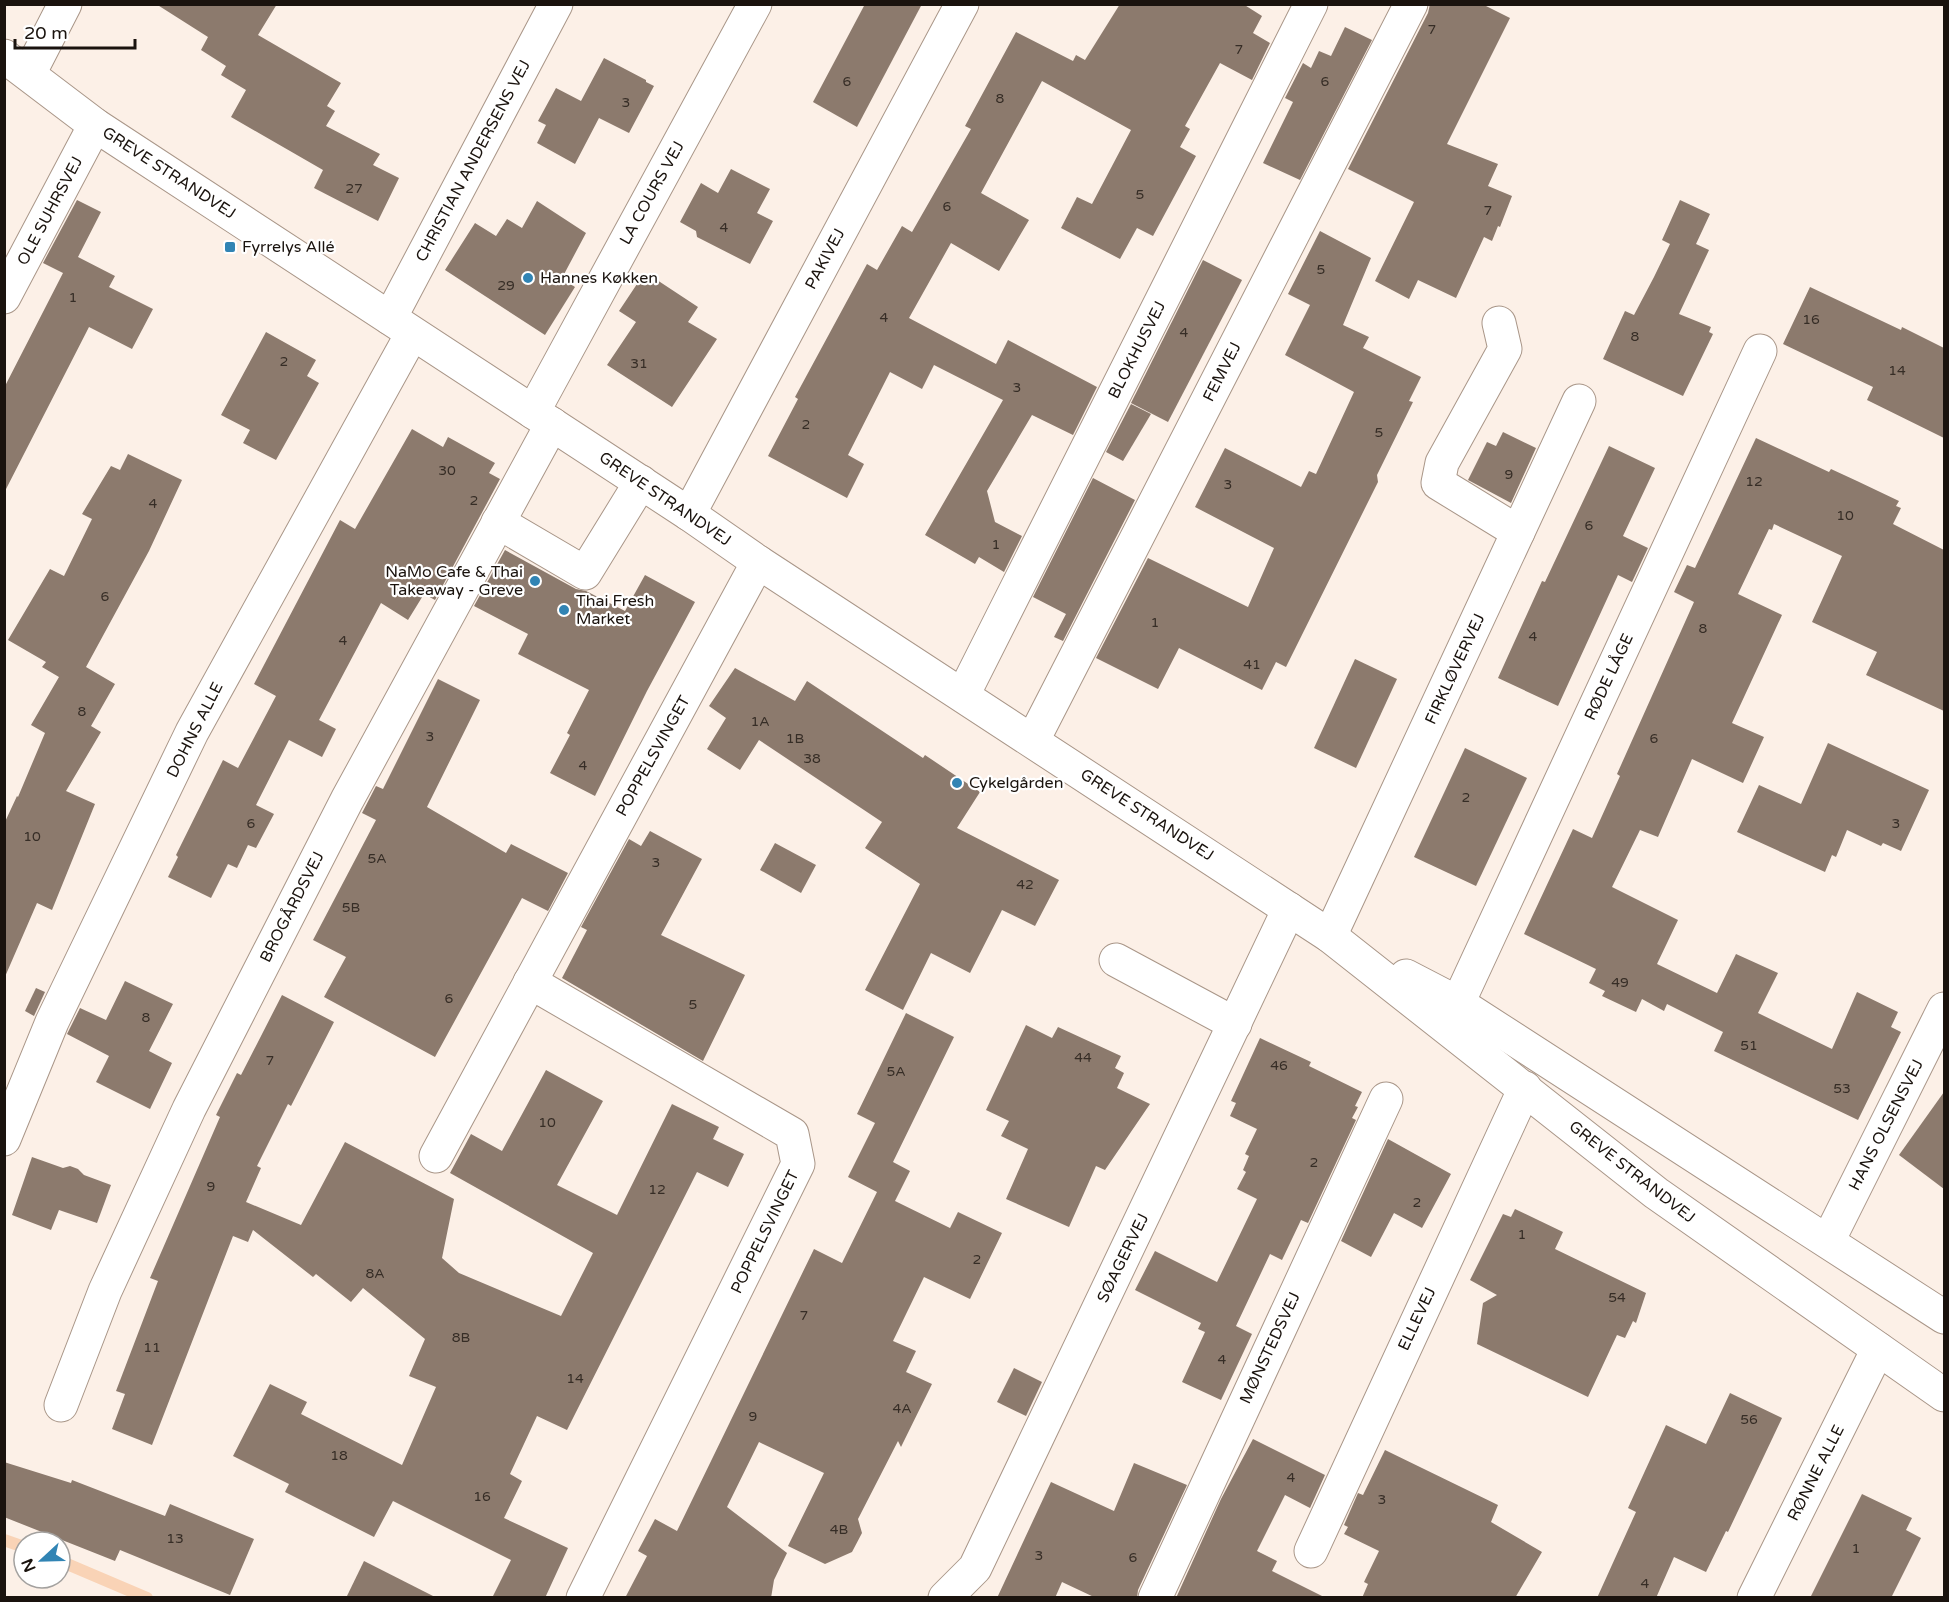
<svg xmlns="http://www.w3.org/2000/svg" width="1949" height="1602" font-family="'Varela Round',sans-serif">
	<rect width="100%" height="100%" fill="#fcf0e7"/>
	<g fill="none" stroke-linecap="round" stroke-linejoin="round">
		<g stroke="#f9d3b6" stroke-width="12">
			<path d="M4 1540 24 1547"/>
			<path d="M60 1561 147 1598"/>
		</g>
	</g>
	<g fill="#8c7a6d">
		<path d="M156 4H277L258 35 341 83 327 106 335 111 326 126 380 154 373 165 399 178 378 221 314 188 323 170 231 117 246 90 221 75 226 66 201 50 208 37Z"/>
		<path d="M865 4H922L857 127 813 102Z"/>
		<path d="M1120 4H1243L1262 16 1253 33 1270 43 1252 80 1220 63 1185 126 1190 129 1180 147 1196 156 1153 236 1137 228 1120 259 1061 228 1077 197 1092 204 1131 130 1042 81 981 193 1029 220 999 271 951 243 909 318 996 364 1008 340 1097 387 1073 435 1032 415 987 491 995 522 1022 536 1004 572 979 557 975 564 925 535 1003 400 934 365 922 389 890 372 848 455 864 464 847 498 768 456 798 399 795 397 867 264 877 270 902 226 912 232 971 129 965 126 1016 32 1073 61 1076 55 1085 60Z"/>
		<path d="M1430 4H1482L1510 18 1447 144 1498 164 1488 186 1512 196 1500 227 1498 226 1492 241 1484 237 1456 298 1418 280 1409 299 1375 281 1414 202 1348 169 1428 13Z"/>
		<path d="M1345 27 1372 40 1300 180 1263 163 1293 102 1285 98 1303 63 1311 68 1319 51 1331 56Z"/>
		<path d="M604 58 646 80V82L654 86 629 133 599 118 575 164 537 143 546 125 538 121 556 88 581 101Z"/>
		<path d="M731 169 770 189 757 213 773 221 750 264 697 237 696 231 680 222 701 183 718 193Z"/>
		<path d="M77 200 101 212 78 257 115 276 109 287 153 309 132 349 89 327 4 493V388L63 273 43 263Z"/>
		<path d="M1680 200 1710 214 1696 244 1709 250 1679 314 1711 327 1709 332 1713 334 1683 396 1603 359 1625 311 1634 315 1654 277 1670 244 1662 240Z"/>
		<path d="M537 201 586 233 562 278 575 287 545 335 445 270 475 223 496 236 507 219 522 228Z"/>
		<path d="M1320 231 1371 258 1343 325 1369 337 1363 348 1421 377 1409 401 1413 402 1377 475 1378 482 1286 667 1276 662 1262 690 1179 648 1158 689 1096 658 1148 558 1248 607 1274 548 1195 507 1225 448 1301 487 1309 471 1316 474 1354 392 1285 355 1310 305 1288 294Z"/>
		<path d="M1203 260 1242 280 1168 422 1131 403Z"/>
		<path d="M641 278H654L698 307 688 322 717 339 672 407 607 365 636 322 619 311Z"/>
		<path d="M1810 287 1901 330 1902 327 1944 348V438L1867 400 1873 387 1783 344Z"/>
		<path d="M266 332 316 360 307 376 319 383 276 460 243 443 250 430 221 415Z"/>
		<path d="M1131 404 1151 414 1123 461 1106 452Z"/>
		<path d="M412 429 443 447 448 437 495 463 489 473 500 479 435 600 424 594 408 620 381 603 319 720 336 729 322 757 289 740 256 805 274 814 256 848 248 845 237 868 228 864 211 898 168 877 178 857 176 855 223 760 238 768 276 696 254 684 340 520 355 529Z"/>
		<path d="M1503 432 1536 448 1511 503 1468 480 1487 442 1496 446Z"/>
		<path d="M1756 438 1829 472 1831 469 1857 481 1899 501 1896 506 1901 508 1893 524 1944 550V711L1866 675 1877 652 1812 622 1842 556 1774 524 1772 530 1769 529 1738 594 1782 615 1732 723 1764 737 1743 783 1692 759 1658 837 1640 830 1612 887 1678 920 1657 964 1717 993 1736 954 1778 973 1758 1013 1832 1049 1857 992 1898 1012 1891 1027 1901 1032 1858 1120 1714 1051 1723 1032 1667 1004 1664 1011 1642 999 1636 1012 1602 996 1605 991 1589 983 1596 969 1524 934 1573 829 1592 838 1620 776 1617 774 1694 602 1674 592 1687 565 1695 568Z"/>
		<path d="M1609 446 1655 468 1623 536 1648 548 1632 582 1618 575 1558 706 1498 678 1542 581 1545 582Z"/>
		<path d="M128 454 182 480 149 551 86 667 115 684 91 726 101 732 66 791 95 804 52 910 37 903 4 979V824L17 796 18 797 45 733 31 725 59 677 42 667 46 662 8 640 50 569 64 576 92 519 82 514 111 466 120 470Z"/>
		<path d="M1093 478 1135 500 1063 641 1054 637 1066 614 1033 597Z"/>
		<path d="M505 550 576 589 586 591 625 611 645 575 695 602 647 691 595 796 550 773 570 735 567 733 589 690 518 654 528 634 474 606Z"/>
		<path d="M1355 659 1397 679 1356 768 1314 748Z"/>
		<path d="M735 668 795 701 807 681 923 758 925 755 980 792 957 828 1059 880 1035 926 1002 910 970 973 931 953 903 1010 865 990 920 884 865 848 882 822 759 740 740 770 707 749 726 718 709 706Z"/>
		<path d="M438 679 480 700 427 807 506 853 511 844 568 873 548 911 522 898 435 1057 324 997 346 957 313 940 376 820 362 813 376 786 383 789Z"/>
		<path d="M1828 743 1929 790 1901 851 1883 843 1881 846 1847 830 1836 857 1832 855 1825 872 1737 832 1759 785 1801 804Z"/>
		<path d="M1465 748 1527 778 1476 886 1414 857Z"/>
		<path d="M650 831 702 859 661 935 745 975 703 1061 562 978 587 930 581 927 629 839 641 846Z"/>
		<path d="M775 843 816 865 801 893 760 870Z"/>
		<path d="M125 981 173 1004 149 1051 172 1063 150 1109 96 1082 109 1056 67 1034 80 1008 106 1020Z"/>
		<path d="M36 988 45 992 34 1016 25 1011Z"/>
		<path d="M282 995 334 1022 291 1106 288 1104 257 1166 261 1168 246 1202 301 1225 345 1142 454 1199 442 1258 459 1273 561 1316 593 1253 450 1173 471 1134 502 1151 546 1070 603 1101 557 1185 617 1215 672 1104 719 1127 713 1139 744 1154 728 1187 697 1172 567 1430 537 1416 510 1474 522 1481 504 1518 568 1548 545 1598H492L511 1560 393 1501 374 1537 285 1492 289 1484 233 1456 270 1384 307 1402 301 1414 402 1465 436 1387 409 1376 425 1339 363 1288 351 1302 316 1274 313 1277 253 1230 248 1242 233 1236 152 1445 112 1429 125 1394 116 1391 158 1281 150 1278 220 1117 216 1115 237 1073 241 1075Z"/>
		<path d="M906 1013 954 1037 893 1162 910 1171 895 1201 950 1228 958 1212 1002 1233 970 1299 924 1277 893 1341 916 1351 906 1372 932 1384 901 1447 898 1441 858 1519 862 1533 852 1552 825 1564 788 1546 824 1473 759 1442 727 1507 787 1553 774 1580 771 1598H625L647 1556 638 1551 655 1519 677 1531 814 1249 842 1263 877 1192 848 1177 875 1123 857 1114Z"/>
		<path d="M1026 1025 1052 1038 1058 1027 1121 1056 1115 1068 1124 1073 1117 1088 1150 1104 1105 1170 1096 1166 1069 1227 1006 1199 1028 1149 1001 1136 1009 1121 986 1110Z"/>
		<path d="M1260 1038 1311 1062 1309 1066 1362 1092 1355 1106 1358 1107 1352 1118 1356 1120 1308 1223 1301 1220 1282 1260 1270 1254 1236 1326 1252 1334 1221 1400 1182 1382 1205 1332 1198 1329 1201 1323 1135 1290 1155 1251 1217 1282 1257 1199 1237 1189 1246 1172 1243 1170 1249 1156 1245 1154 1257 1129 1230 1116 1236 1103 1231 1101Z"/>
		<path d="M1944 1092V1189L1899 1155Z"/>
		<path d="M1388 1139 1451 1174 1422 1228 1394 1213 1371 1257 1341 1241Z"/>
		<path d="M32 1157 63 1168 70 1166 78 1169 84 1175 111 1185 97 1223 59 1210 51 1230 12 1215Z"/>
		<path d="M1515 1209 1563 1232 1555 1249 1646 1293 1636 1323 1633 1321 1625 1338 1617 1335 1588 1397 1477 1344 1483 1303 1497 1295 1470 1280 1503 1214 1511 1217Z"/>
		<path d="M1014 1368 1042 1382 1026 1416 997 1402Z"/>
		<path d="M1730 1393 1782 1418 1728 1532 1726 1531 1706 1572 1674 1557 1656 1598H1597L1636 1512 1628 1508 1666 1425 1706 1444Z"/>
		<path d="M1253 1439 1325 1475 1310 1508 1285 1495 1257 1551 1277 1561 1272 1571 1326 1598H1176L1221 1499Z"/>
		<path d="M1385 1450 1498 1505 1491 1522 1542 1552 1515 1598H1362L1368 1584 1364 1582 1379 1551 1344 1534 1348 1527 1344 1525 1358 1493 1363 1495Z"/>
		<path d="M4 1462 71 1483 72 1480 165 1516 170 1504 254 1539 230 1595 120 1550 115 1561 4 1517Z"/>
		<path d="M1134 1463 1187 1485 1138 1590 1137 1598H1096L1062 1582 1055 1598H997L1051 1482 1114 1511Z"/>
		<path d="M1862 1494 1912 1518 1906 1530 1921 1538 1891 1598H1810Z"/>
		<path d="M364 1561 437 1598H346Z"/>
	</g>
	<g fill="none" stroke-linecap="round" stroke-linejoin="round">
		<defs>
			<g id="minor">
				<path d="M29 74 65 4"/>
				<path d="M4 297 95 125"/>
				<path d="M390 318 556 4"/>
				<path d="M1499 323 1505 349 1442 463 1438 483 1518 532"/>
				<path d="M533 412 755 4"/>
				<path d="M689 514 962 4"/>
				<path d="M498 522 585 573 641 482"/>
				<path d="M963 695 1311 4"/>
				<path d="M1033 740 1411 4"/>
				<path d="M1330 936 1579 401"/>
				<path d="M1116 960 1235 1024"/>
				<path d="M530 982 792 1134 798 1164 583 1598"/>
				<path d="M1458 1003 1760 351"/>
				<path d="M4 1139 52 1022 192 732 412 334"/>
				<path d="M436 1156 758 562"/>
				<path d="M1828 1241 1944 1009"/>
				<path d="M61 1405 105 1291 189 1109 347 800 552 424"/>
				<path d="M1311 1551 1525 1088"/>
				<path d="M945 1598 975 1568 1289 909"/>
				<path d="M1155 1598 1386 1099"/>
				<path d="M1754 1598 1878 1349"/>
			</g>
			<g id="major">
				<path d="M4 56 95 125 689 514 758 562 1330 936 1656 1193 1944 1395"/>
				<path d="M1406 976 1458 1003 1944 1317"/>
			</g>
		</defs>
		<use href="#minor" stroke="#a99688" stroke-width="35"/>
		<use href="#major" stroke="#a99688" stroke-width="35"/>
		<use href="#minor" stroke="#fff" stroke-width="33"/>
		<use href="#major" stroke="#fff" stroke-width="33"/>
	</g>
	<g fill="#3184b4" stroke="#fff" stroke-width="2">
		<rect x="224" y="241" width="12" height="12" rx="3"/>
		<circle cx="528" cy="278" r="6"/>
		<circle cx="535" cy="581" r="6"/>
		<circle cx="564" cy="610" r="6"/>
		<circle cx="957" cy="783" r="6"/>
	</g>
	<g text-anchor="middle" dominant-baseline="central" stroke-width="4.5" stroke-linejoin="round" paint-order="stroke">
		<g font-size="14" fill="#362d26">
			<text x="1432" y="29">7</text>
			<text x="1239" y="49">7</text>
			<text x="847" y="81">6</text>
			<text x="1325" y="81">6</text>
			<text x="1000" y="98">8</text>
			<text x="626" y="102">3</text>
			<text x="354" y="188">27</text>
			<text x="1140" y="194">5</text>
			<text x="947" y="206">6</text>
			<text x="1488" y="210">7</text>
			<text x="724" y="227">4</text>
			<text x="1321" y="269">5</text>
			<text x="506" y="285">29</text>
			<text x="73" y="297">1</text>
			<text x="884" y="317">4</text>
			<text x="1811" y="319">16</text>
			<text x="1184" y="332">4</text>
			<text x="1635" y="336">8</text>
			<text x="284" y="361">2</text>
			<text x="639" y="363">31</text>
			<text x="1897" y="370">14</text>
			<text x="1017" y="387">3</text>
			<text x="806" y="424">2</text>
			<text x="1379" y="432">5</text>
			<text x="447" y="470">30</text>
			<text x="1509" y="474">9</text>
			<text x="1754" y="481">12</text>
			<text x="1228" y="484">3</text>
			<text x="474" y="500">2</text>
			<text x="153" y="503">4</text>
			<text x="1845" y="515">10</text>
			<text x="1589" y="525">6</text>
			<text x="996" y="544">1</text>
			<text x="105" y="596">6</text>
			<text x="1155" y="622">1</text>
			<text x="1703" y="628">8</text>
			<text x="1533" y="636">4</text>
			<text x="343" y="640">4</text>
			<text x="1252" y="664">41</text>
			<text x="82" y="711">8</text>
			<text x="760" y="721">1A</text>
			<text x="430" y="736">3</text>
			<text x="795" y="738">1B</text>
			<text x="1654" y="738">6</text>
			<text x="812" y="758">38</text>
			<text x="583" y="765">4</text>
			<text x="1466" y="797">2</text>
			<text x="251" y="823">6</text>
			<text x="1896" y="823">3</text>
			<text x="32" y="836">10</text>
			<text x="377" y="858">5A</text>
			<text x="656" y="862">3</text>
			<text x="1025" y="884">42</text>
			<text x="351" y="907">5B</text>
			<text x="1620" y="982">49</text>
			<text x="449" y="998">6</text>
			<text x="693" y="1004">5</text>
			<text x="146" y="1017">8</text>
			<text x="1749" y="1045">51</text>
			<text x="1083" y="1057">44</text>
			<text x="270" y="1060">7</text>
			<text x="1279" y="1065">46</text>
			<text x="896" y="1071">5A</text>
			<text x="1842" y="1088">53</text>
			<text x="547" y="1122">10</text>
			<text x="1314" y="1162">2</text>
			<text x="211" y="1186">9</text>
			<text x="657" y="1189">12</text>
			<text x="1417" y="1202">2</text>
			<text x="1522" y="1234">1</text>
			<text x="977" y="1259">2</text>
			<text x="375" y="1273">8A</text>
			<text x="1617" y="1297">54</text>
			<text x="804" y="1315">7</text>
			<text x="461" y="1337">8B</text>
			<text x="152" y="1347">11</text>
			<text x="1222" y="1359">4</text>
			<text x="575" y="1378">14</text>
			<text x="902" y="1408">4A</text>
			<text x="753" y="1416">9</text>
			<text x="1749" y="1419">56</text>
			<text x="339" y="1455">18</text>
			<text x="1291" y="1477">4</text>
			<text x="482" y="1496">16</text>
			<text x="1382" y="1499">3</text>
			<text x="839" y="1529">4B</text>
			<text x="175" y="1538">13</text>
			<text x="1856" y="1548">1</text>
			<text x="1039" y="1555">3</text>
			<text x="1133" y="1557">6</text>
			<text x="1645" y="1583">4</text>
		</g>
		<g font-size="16" fill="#1a130e" stroke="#fff">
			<text transform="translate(473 161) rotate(-62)">CHRISTIAN ANDERSENS VEJ</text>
			<text transform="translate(169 173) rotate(33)">GREVE STRANDVEJ</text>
			<text transform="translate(652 193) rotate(-61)">LA COURS VEJ</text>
			<text transform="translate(50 211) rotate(-62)">OLE SUHRSVEJ</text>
			<text transform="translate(825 259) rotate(-62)">PAKIVEJ</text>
			<text transform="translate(1137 350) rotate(-63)">BLOKHUSVEJ</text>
			<text transform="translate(1222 372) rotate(-63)">FEMVEJ</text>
			<text transform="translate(665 499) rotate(34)">GREVE STRANDVEJ</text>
			<text transform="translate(1455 669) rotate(-65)">FIRKLØVERVEJ</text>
			<text transform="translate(1609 677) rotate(-65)">RØDE LÅGE</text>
			<text transform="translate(195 730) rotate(-63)">DOHNS ALLE</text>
			<text transform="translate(653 756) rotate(-61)">POPPELSVINGET</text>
			<text transform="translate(1147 815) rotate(33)">GREVE STRANDVEJ</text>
			<text transform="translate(292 907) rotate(-63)">BROGÅRDSVEJ</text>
			<text transform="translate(1886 1125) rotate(-63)">HANS OLSENSVEJ</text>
			<text transform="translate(1632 1172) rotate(38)">GREVE STRANDVEJ</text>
			<text transform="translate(765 1232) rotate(-64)">POPPELSVINGET</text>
			<text transform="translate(1123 1258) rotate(-64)">SØAGERVEJ</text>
			<text transform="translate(1417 1319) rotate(-65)">ELLEVEJ</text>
			<text transform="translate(1270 1348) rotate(-65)">MØNSTEDSVEJ</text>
			<text transform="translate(1816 1473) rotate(-63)">RØNNE ALLE</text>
		</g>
		<g font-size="16" fill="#1a130e" stroke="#fff" text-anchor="start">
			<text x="242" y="247">Fyrrelys Allé</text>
			<text x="540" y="278">Hannes Køkken</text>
			<text x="523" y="572" text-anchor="end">NaMo Cafe &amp; Thai<tspan x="523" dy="18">Takeaway - Greve</tspan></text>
			<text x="576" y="601">Thai Fresh<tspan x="576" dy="18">Market</tspan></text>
			<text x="969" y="783">Cykelgården</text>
		</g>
	</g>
	<rect width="1949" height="1602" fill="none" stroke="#1a130e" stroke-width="12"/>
	<g transform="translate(42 1560) rotate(248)"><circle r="28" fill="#ffffff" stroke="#a3a19f" stroke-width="1.5"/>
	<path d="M0-4.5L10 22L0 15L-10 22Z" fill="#3184b4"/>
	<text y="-9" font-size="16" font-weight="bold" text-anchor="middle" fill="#1a130e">N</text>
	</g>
	<path d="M15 39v9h120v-9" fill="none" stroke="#1a130e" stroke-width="3"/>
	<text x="24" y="39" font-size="18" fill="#1a130e" stroke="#ffffff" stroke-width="4.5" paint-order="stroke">20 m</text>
</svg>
